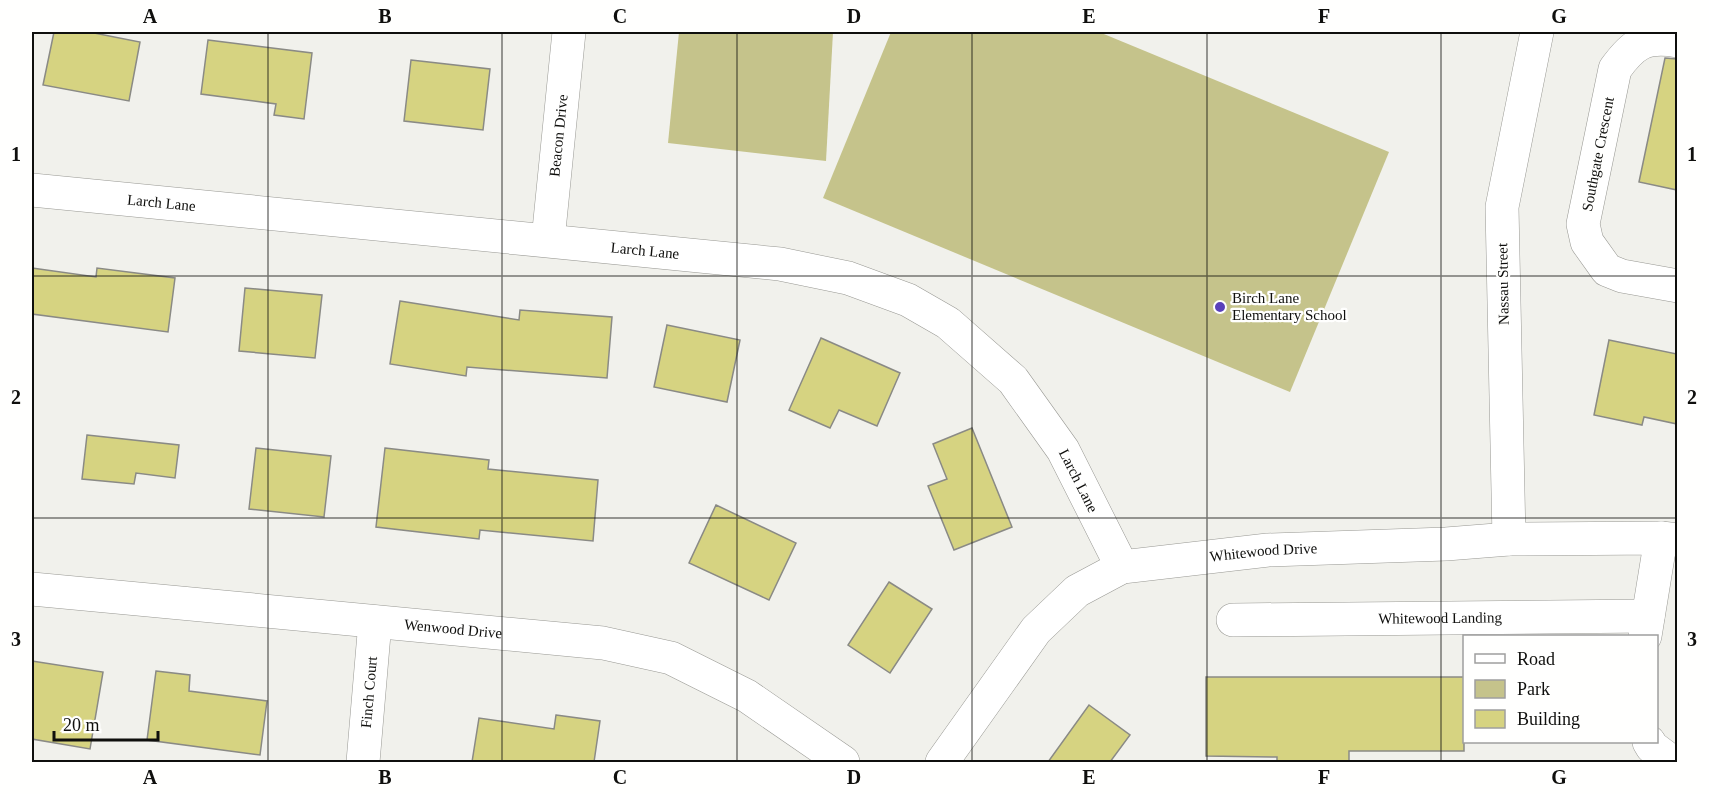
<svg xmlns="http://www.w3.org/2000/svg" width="1709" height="794" font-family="Georgia,serif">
	<rect width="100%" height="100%" fill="#f1f1ec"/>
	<g fill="#c5c38b">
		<path d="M679 32H833L826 161 668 143Z"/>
		<path d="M891 32H1099L1389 152 1290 392 823 198Z"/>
	</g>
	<g fill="#d6d381" stroke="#8a8a85" stroke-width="1.5">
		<path d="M54 32H89L140 42 129 101 43 85Z"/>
		<path d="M208 40 312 53 304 119 274 115 276 104 201 94Z"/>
		<path d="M1665 58 1677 59V190L1639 182Z"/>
		<path d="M411 60 490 69 483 130 404 121Z"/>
		<path d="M32 268 96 277 97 268 175 278 168 332 32 314Z"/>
		<path d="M245 288 322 295 315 358 239 351Z"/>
		<path d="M400 301 519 320 520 310 612 317 607 378 467 367 466 376 390 364Z"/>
		<path d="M667 325 740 340 727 402 654 387Z"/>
		<path d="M821 338 900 373 877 426 839 410 830 428 789 410Z"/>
		<path d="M1609 340 1677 354V424L1644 417 1642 425 1594 415Z"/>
		<path d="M972 428 1012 527 954 550 928 486 947 479 933 444Z"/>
		<path d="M87 435 179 445 175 478 136 473 134 484 82 479Z"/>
		<path d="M256 448 331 456 324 517 249 509Z"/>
		<path d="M385 448 489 460 488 469 598 480 593 541 480 530 479 539 376 527Z"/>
		<path d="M716 505 796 543 769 600 689 563Z"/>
		<path d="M889 582 932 609 890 673 848 645Z"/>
		<path d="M32 661 103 672 90 749 32 739Z"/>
		<path d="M156 671 190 675 189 691 267 701 260 755 147 740Z"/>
		<path d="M1206 677H1464V751H1349V762H1277V757L1206 756Z"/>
		<path d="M1089 705 1130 735 1110 762H1048Z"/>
		<path d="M556 715 600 721 594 762H472L479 718 554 729Z"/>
	</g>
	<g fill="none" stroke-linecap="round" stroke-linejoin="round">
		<defs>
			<g id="street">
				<path d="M1678 41C1645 35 1633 44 1615 69L1583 224 1587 242 1607 270 1622 276 1678 286"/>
				<path id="s1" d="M32 190 780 264 848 278 908 300 948 323 1013 380 1063 450 1122 567"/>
				<path id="s2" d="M548 240 569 32"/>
				<path d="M1509 539 1502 207 1537 32"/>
				<path id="s3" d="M32 589 603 643 671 658 747 696 843 762"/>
				<path id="s4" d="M1233 620 1648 616"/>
				<path d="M1645 636 1661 538"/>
				<path d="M1649 742 1652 747 1672 762"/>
				<path id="s5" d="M363 762 375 622"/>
				<path id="s6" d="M942 762 1036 630 1077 591 1122 567 1268 550 1446 544 1509 539 1661 538 1678 540"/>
			</g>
		</defs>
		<use href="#street" stroke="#989893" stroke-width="34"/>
		<use href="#street" stroke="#fff" stroke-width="33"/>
	</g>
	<path fill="none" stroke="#0f0f0d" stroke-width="1.5" stroke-opacity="0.55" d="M268 32V762M502 32V762M737 32V762M972 32V762M1207 32V762M1441 32V762M32 276H1678M32 518H1678"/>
	<circle fill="#5a41ba" stroke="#fffffe" stroke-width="2" cx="1220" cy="307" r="6"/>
	<g text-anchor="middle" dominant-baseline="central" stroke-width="4.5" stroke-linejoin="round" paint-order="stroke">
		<g font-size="15" fill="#0f0f0d" stroke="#fffffe">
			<text stroke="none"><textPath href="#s2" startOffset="105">Beacon Drive</textPath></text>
			<text transform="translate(1598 154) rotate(-79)">Southgate Crescent</text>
			<text stroke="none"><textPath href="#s1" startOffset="130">Larch Lane</textPath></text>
			<text stroke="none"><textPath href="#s1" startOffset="616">Larch Lane</textPath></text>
			<text transform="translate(1503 284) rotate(-91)">Nassau Street</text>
			<text stroke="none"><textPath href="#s1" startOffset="1138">Larch Lane</textPath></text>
			<text stroke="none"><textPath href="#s6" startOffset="412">Whitewood Drive</textPath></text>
			<text stroke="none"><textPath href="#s4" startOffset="207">Whitewood Landing</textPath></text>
			<text stroke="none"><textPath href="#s3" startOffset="423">Wenwood Drive</textPath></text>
			<text stroke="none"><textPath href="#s5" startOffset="70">Finch Court</textPath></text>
		</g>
		<g font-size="15" fill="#0f0f0d" stroke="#fffffe" text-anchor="start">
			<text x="1232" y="298">Birch Lane<tspan x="1232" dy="17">Elementary School</tspan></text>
		</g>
	</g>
	<rect width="1709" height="794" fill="none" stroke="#fffffe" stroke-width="66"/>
	<rect x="1463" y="635" width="195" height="108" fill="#fffffe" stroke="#9f9f9e" stroke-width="1.5"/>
	<rect x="1475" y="654" width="30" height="9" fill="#ffffff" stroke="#9f9f9e" stroke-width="1.5"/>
	<text x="1517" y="665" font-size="18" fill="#0f0f0d">Road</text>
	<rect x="1475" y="680" width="30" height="18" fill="#c5c38b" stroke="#9f9f9e" stroke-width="1.5"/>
	<text x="1517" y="695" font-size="18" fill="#0f0f0d">Park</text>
	<rect x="1475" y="710" width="30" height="18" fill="#d6d381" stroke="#9f9f9e" stroke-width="1.5"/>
	<text x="1517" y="725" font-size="18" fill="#0f0f0d">Building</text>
	<path d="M54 731v9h104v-9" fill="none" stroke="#0f0f0d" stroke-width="3"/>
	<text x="63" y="731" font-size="18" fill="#0f0f0d" stroke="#fffffe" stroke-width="4.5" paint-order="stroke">20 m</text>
	<rect x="33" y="33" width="1643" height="728" fill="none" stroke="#0f0f0d" stroke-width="2"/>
	<g font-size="20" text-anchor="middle" font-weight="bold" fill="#0f0f0d">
		<text x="150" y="23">A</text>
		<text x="385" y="23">B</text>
		<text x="620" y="23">C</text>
		<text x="854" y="23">D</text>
		<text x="1089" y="23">E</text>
		<text x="1324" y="23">F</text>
		<text x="1559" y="23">G</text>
		<text x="16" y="161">1</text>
		<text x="1692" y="161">1</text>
		<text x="16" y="404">2</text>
		<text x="1692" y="404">2</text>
		<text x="16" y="646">3</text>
		<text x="1692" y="646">3</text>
		<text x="150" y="784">A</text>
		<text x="385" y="784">B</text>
		<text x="620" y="784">C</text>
		<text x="854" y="784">D</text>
		<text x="1089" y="784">E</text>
		<text x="1324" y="784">F</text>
		<text x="1559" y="784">G</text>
	</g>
</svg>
